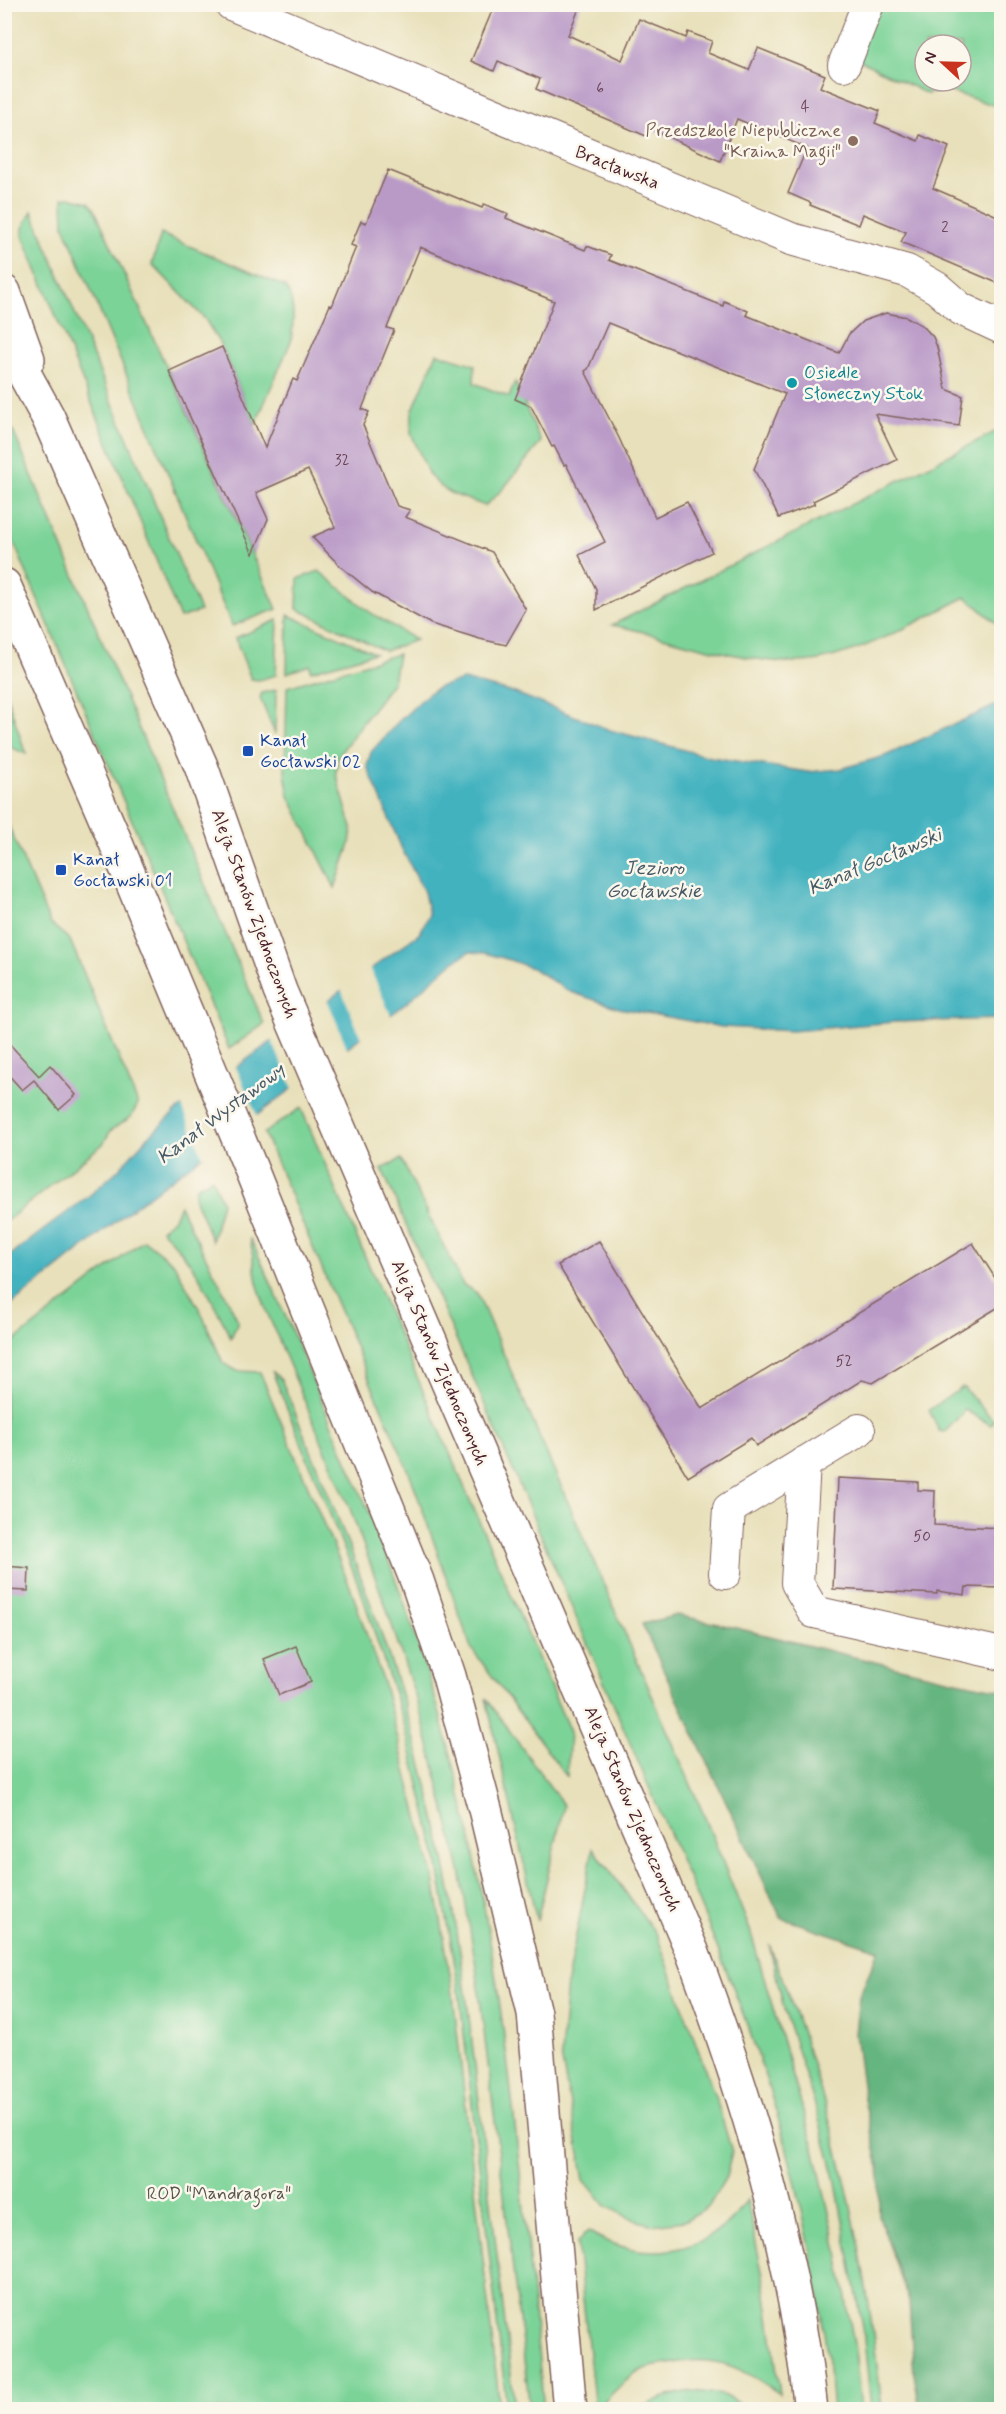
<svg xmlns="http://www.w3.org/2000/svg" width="1006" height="2414" font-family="Mynerve,sans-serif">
	<rect width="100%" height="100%" fill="#fbf7ec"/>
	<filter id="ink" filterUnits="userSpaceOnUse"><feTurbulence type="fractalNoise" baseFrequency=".0167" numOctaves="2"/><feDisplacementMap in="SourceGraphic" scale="12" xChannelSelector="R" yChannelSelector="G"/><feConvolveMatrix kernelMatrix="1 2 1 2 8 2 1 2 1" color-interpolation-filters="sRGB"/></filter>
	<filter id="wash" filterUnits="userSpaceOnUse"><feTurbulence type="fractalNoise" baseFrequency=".008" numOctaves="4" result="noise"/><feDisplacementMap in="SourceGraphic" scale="24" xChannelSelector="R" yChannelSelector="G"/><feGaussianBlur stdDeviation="1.35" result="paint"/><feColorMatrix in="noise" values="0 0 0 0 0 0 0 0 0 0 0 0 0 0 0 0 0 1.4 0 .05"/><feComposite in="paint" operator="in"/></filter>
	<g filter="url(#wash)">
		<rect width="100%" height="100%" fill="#e8e0ba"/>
		<g fill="#7cd398" stroke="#637962" stroke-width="1.5" fill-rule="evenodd">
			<path d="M879 5H1001V102L993 105 945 90 927 94 857 59ZM925 45H961V81H925Z"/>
			<path d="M69 197 89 202 94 208 277 609 232 626 64 226 63 198Z"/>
			<path d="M32 211 200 611 180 618 23 236V228Z"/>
			<path d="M161 234 286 287C295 303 294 324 291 341L255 425 222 347 205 319 152 264Z"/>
			<path d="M437 353 475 365 474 383 509 397 515 382 541 442 503 489 485 506 450 493 439 485 429 475 411 433 412 412Z"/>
			<path d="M5 412 264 1024 229 1049 5 522Z"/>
			<path d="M1001 429V627L966 597C918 621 871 649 819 660 760 671 672 636 612 625Z"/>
			<path d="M319 571 371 613 416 640 385 651 297 609 298 579Z"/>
			<path d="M288 615 375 653 311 671 310 665 287 673Z"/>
			<path d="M278 620 276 675 259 680 251 679 235 638Z"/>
			<path d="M398 654 393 682 338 756 336 774 352 828 350 844 335 888 289 796 285 773 287 687Z"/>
			<path d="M4 690 6 694 26 754 5 745Z"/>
			<path d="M276 690 275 734 260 698 262 693Z"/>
			<path d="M4 815 50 923 70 940 138 1104 131 1117 111 1130 103 1144 5 1222Z"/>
			<path d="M301 1108 570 1732 567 1777 471 1648 411 1477 264 1133Z"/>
			<path d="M401 1159 463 1285 477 1293 704 1815 750 1930 814 2148 837 2247 855 2350 861 2409H833C822 2290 798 2172 759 2058 717 1937 662 1819 612 1701 536 1523 460 1346 382 1169Z"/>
			<path d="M212 1178 222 1202 212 1241 194 1197 196 1187Z"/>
			<path d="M180 1205C198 1245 220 1281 238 1321L231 1338C210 1296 197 1264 161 1230L174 1218Z"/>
			<path d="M250 1238C282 1304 309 1372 338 1440 349 1466 361 1492 372 1519 418 1631 454 1750 477 1870 512 2046 525 2231 544 2409H530L476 1966 460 1870 422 1717 385 1604 349 1506 267 1312 257 1283Z"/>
			<path d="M144 1240 174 1264 201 1312 223 1363 237 1371 260 1372 351 1589 384 1685 434 1879 452 1986 500 2409 5 2410V1348Z"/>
			<path d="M272 1371 281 1379C347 1536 410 1691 444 1859 461 1944 471 2031 481 2118 493 2215 504 2312 515 2409H507L458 1982 436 1854 405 1727 361 1591Z"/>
			<path d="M963 1387 994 1421 991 1425 965 1410 945 1432 939 1431 929 1410Z"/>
			<path d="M486 1698 564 1806 537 1921Z"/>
			<path d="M593 1848 657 1935 718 2105 732 2152 726 2177 709 2206 684 2221 651 2225 630 2218 606 2206 584 2180 561 2056 567 1982Z"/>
			<path d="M769 1944C795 2010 818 2076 836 2144 859 2231 873 2320 882 2409H871L863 2328 835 2178 815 2105 785 2013Z"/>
			<path d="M747 2200 764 2281 780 2394C743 2368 715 2353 669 2364 661 2365 650 2366 642 2370 625 2379 611 2395 597 2409H595L577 2243 588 2231C641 2266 713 2255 747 2200Z"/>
			<path d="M695 2391 723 2395 749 2409H641C657 2397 676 2393 695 2391Z"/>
		</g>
		<path fill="#65b580" stroke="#586a56" stroke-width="1.5" d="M677 1615C786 1637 892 1670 1001 1690V2409H920L914 2374 909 2301 879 2216V2168L864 2099 855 2034 859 1996 879 1950 781 1918 642 1624Z"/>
		<path fill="#43b2bf" stroke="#466875" stroke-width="1.5" d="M463 680 515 693 610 730 710 757 808 772 840 769 885 756 1001 703V1019L894 1022 792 1031 722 1027 619 1008 568 991 534 969 510 960 485 953 469 952 453 962 404 1005 134 1207 5 1310V1259L90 1195 118 1170 144 1141 175 1112 420 933 429 915 424 892 401 847 367 766 371 752 398 722 429 693 439 687Z"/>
		<g fill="#e8e0ba">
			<path d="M370 968 392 1018 362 1040 341 989Z"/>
			<path d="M327 999 348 1050 294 1091 271 1039Z"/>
			<path d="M235 1065 258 1118 204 1159 181 1104Z"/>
		</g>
		<g id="blocks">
			<g fill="#b99ac7">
				<path d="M495 4H581L568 35 622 60 639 19 686 38 688 32 712 41 708 53 749 70 758 48 825 75 820 87 880 111 875 123 918 141 920 135 949 147 933 188 1002 218V285L901 242 906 232 863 214 859 225 810 205 811 203 788 193 807 148 737 119 720 161 649 128 646 136 536 89 540 79 498 61 494 71 471 61Z"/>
				<path d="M388 170 482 208 484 204 508 214 506 218 585 250 587 246 611 255 609 260 723 306 724 301 748 311 746 315 839 353 849 334 863 321 886 313 907 317 923 326 933 337 937 347 946 389 963 396 959 426 875 414 897 460 813 501 815 504 779 518 754 469 785 394 608 323 588 369 585 371 619 438 655 517 687 502 712 552 596 610V589L579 555 605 542 566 464 564 465 554 446 552 447 531 406 515 399 554 301 420 247 387 328 394 330 362 409 369 412 363 425 397 506 410 510 405 517 492 552 526 610 506 645 480 639 431 624 372 592 340 566 312 537 335 527 308 470 256 493 268 519 253 554 169 371 222 347 265 448 293 379 297 381 330 305 332 306 356 247 351 245 361 221 366 223Z"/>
				<path d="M4 1038 39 1076 50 1065 76 1095 59 1110 34 1080 22 1090 4 1070Z"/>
				<path d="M599 1241 702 1409 973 1243 1002 1289V1305L873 1383 862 1380 756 1446 751 1438 688 1477 558 1265Z"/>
				<path d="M838 1478 918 1482V1490L935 1491 934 1525 1002 1528V1588L966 1587 965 1595 937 1591V1594L833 1589Z"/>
				<path d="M4 1566 29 1568 28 1591 4 1590Z"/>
				<path d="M296 1646 311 1682 279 1695 264 1659Z"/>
			</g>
		</g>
	</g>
	<g filter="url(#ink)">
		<use href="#blocks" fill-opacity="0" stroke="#81635d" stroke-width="1.5"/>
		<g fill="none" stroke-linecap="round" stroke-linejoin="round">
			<defs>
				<g id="minor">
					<path d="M231 4 791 239 907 271 937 288 961 309 1002 328"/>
					<path d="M844 65 868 4"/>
					<path d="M804 1463 797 1583 814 1612 1002 1654"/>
					<path d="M725 1573 729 1509 859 1430"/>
				</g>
				<g id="major">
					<path d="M4 292 28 359"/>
					<path d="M4 337 48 417 201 766 280 991 692 1951C748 2100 794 2251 811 2410"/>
					<path d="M4 585 113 836 251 1169 417 1581 449 1676 486 1813 534 2013 570 2410"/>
				</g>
			</defs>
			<use href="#minor" stroke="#81635d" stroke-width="34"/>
			<use href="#major" stroke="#81635d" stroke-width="36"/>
			<use href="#minor" stroke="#fff" stroke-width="32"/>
			<use href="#major" stroke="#fff" stroke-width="33"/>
		</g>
	</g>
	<circle fill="#8d6e63" stroke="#fbf7ec" stroke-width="2" cx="853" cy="141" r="6"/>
	<circle fill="#0f9aa8" stroke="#fbf7ec" stroke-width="2" cx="792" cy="383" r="6"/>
	<g fill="#1a4fb4" stroke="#fbf7ec" stroke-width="2">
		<rect x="242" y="745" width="12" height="12" rx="3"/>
		<rect x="55" y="864" width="12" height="12" rx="3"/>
	</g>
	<g text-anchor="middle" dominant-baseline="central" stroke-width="5" stroke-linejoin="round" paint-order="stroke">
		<g font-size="15" fill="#663e52">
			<text x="600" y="89">6</text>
			<text x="805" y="107">4</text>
			<text x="945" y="228">2</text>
			<text x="342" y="461">32</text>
			<text x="844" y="1362">52</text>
			<text x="922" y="1537">50</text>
		</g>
		<g font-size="18" fill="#785e54" stroke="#fbf7ec" text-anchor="end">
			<text x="841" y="131">Przedszkole Niepubliczne<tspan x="841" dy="21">"Kraina Magii"</tspan></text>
		</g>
		<g font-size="18" fill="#4a1f2b" stroke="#fbf7ec">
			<text transform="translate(617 168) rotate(22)">Bracławska</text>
			<text transform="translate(254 914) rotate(70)">Aleja Stanów Zjednoczonych</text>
			<text transform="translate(439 1363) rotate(67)">Aleja Stanów Zjednoczonych</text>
			<text transform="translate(632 1809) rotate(67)">Aleja Stanów Zjednoczonych</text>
		</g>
		<g font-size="18" fill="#0d838f" stroke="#fbf7ec" text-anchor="start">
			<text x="804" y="373">Osiedle<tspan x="804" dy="21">Słoneczny Stok</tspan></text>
		</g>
		<g font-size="18" fill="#164399" stroke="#fbf7ec" text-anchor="start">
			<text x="260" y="741">Kanał<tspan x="260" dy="21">Gocławski 02</tspan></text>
			<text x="73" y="860">Kanał<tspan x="73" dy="21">Gocławski 01</tspan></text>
		</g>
		<g font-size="18" fill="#59554c" stroke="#fbf7ec">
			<text x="219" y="2194">ROD "Mandragora"</text>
		</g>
		<g font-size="20" font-style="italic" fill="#475a66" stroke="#fbf7ec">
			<text transform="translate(875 862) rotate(-23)">Kanał Gocławski</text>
			<text x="654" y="868">Jezioro<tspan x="654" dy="23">Gocławskie</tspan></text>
			<text transform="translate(221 1114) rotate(-37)">Kanał Wystawowy</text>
		</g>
	</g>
	<rect width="1006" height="2414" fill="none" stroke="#fbf7ec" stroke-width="24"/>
	<g transform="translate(943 63) rotate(292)"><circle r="28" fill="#fbf7ec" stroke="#b4a19f" stroke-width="1.5"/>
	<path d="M0-4.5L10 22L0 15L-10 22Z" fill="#c8321e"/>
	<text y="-9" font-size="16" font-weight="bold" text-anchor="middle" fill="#4a1f2b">N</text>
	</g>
</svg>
